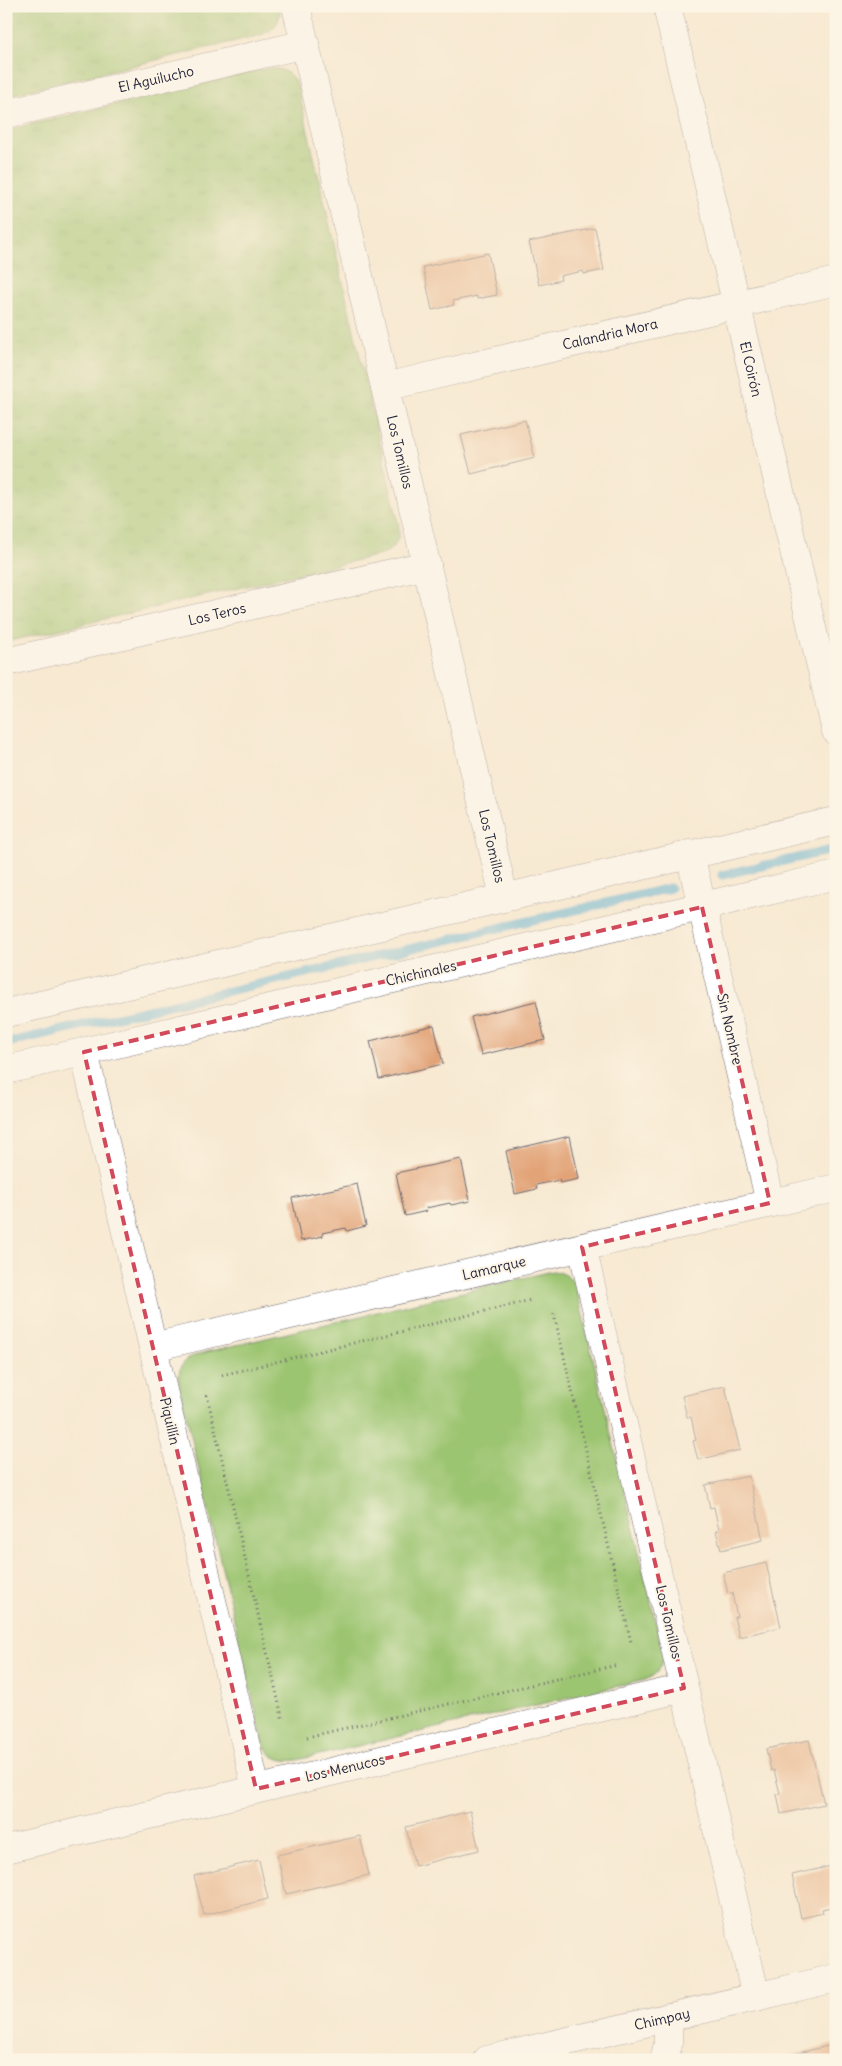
<svg xmlns="http://www.w3.org/2000/svg" width="842" height="2066" font-family="Delius,sans-serif">
	<defs>
		<pattern id="grass-tufts" width="24" height="20" patternUnits="userSpaceOnUse" patternTransform="scale(1.25)"><rect width="24" height="20" fill="#9cc571"/><path d="M3 7l-1-3M5 7V3M7 7l1-3M15 17l-1-3M17 17v-4M19 17l1-3" fill="none" stroke="#86a963"/></pattern>
	</defs>
	<rect width="100%" height="100%" fill="#fcf5e5"/>
	<filter id="ink" filterUnits="userSpaceOnUse"><feTurbulence type="fractalNoise" baseFrequency=".02" numOctaves="2"/><feDisplacementMap in="SourceGraphic" scale="10" xChannelSelector="R" yChannelSelector="G"/><feConvolveMatrix kernelMatrix="1 2 1 2 8 2 1 2 1" color-interpolation-filters="sRGB"/></filter>
	<filter id="wash" filterUnits="userSpaceOnUse"><feTurbulence type="fractalNoise" baseFrequency=".0096" numOctaves="4" result="noise"/><feDisplacementMap in="SourceGraphic" scale="20" xChannelSelector="R" yChannelSelector="G"/><feGaussianBlur stdDeviation="1.12" result="paint"/><feColorMatrix in="noise" values="0 0 0 0 0 0 0 0 0 0 0 0 0 0 0 0 0 1.4 0 .05"/><feComposite in="paint" operator="in"/></filter>
	<g filter="url(#wash)">
		<rect width="100%" height="100%" fill="#f7e9d2"/>
		<g fill="url(#grass-tufts)" stroke="#5f7456">
			<path d="M6 6H280C281 21 275 30 261 35L6 96Z"/>
			<path d="M269 68C284 68 293 74 298 88L399 526C400 541 394 550 380 555L6 642V130Z"/>
		</g>
		<path fill="#9cc571" stroke="#5f7456" d="M553 1271C567 1273 573 1279 577 1291L663 1653C663 1667 657 1675 645 1680L297 1760C281 1762 270 1758 263 1743L179 1384C177 1368 183 1360 198 1354Z"/>
		<g fill="none" stroke-linecap="round" stroke-linejoin="round">
			<g stroke="#5cb1d8" stroke-width="9">
				<path d="M722 875 836 849"/>
				<path d="M6 1043 670 888"/>
			</g>
		</g>
		<g id="blocks">
			<g fill="#e2a377">
				<path d="M595 228 604 270 584 274 583 271 560 276 561 280 539 285 529 242Z"/>
				<path d="M488 253 497 295 477 299V296L453 301 454 305 432 310 423 267Z"/>
				<path d="M525 420 535 458 471 474 461 435Z"/>
				<path d="M536 1001 545 1040 481 1055 471 1017Z"/>
				<path d="M434 1025 443 1064 379 1079 370 1041Z"/>
				<path d="M570 1136 579 1179 560 1183 559 1180 536 1185 537 1189 515 1194 506 1151Z"/>
				<path d="M461 1159 470 1201 451 1205 450 1203 426 1208 427 1211 405 1216 396 1173Z"/>
				<path d="M357 1184 366 1226 347 1231 346 1228 322 1233 323 1236 301 1241 292 1198Z"/>
				<path d="M725 1386 740 1450 698 1460 693 1441 696 1440 691 1417H687L682 1396Z"/>
				<path d="M749 1476 763 1540 721 1550 716 1531 719 1530 714 1507 710 1508 705 1485Z"/>
				<path d="M766 1563 781 1627 739 1637 734 1617H737L732 1593 728 1594 723 1573Z"/>
				<path d="M809 1740 824 1804 781 1814 777 1794 780 1793 774 1770 771 1771 766 1749Z"/>
				<path d="M470 1811 479 1850 415 1866 406 1827Z"/>
				<path d="M360 1836 369 1875 286 1894 277 1855Z"/>
				<path d="M259 1860 268 1899 204 1915 194 1876Z"/>
				<path d="M836 1865V1906L822 1909 823 1913 801 1918 792 1875Z"/>
				<path d="M836 2044V2060H787L786 2056Z"/>
			</g>
		</g>
	</g>
	<g filter="url(#ink)">
		<use href="#blocks" fill-opacity="0" stroke="#6d6870" stroke-width="1"/>
		<g fill="none" stroke-linecap="round" stroke-linejoin="round">
			<defs>
				<g id="minor">
					<path d="M296 6 504 897"/>
					<path d="M667 6 836 731"/>
					<path d="M6 114 305 44"/>
					<path d="M385 387 836 281"/>
					<path d="M6 662 427 565"/>
					<path d="M690 854 770 1203"/>
					<path d="M6 1013 836 821"/>
					<path d="M84 1052 256 1789"/>
					<path d="M6 1070 836 875"/>
					<path d="M582 1247 756 1997"/>
					<path d="M153 1347 836 1188"/>
					<path d="M6 1849 684 1688"/>
					<path d="M487 2060 836 1978"/>
					<path d="M664 2060 668 2044V2017"/>
				</g>
			</defs>
			<use href="#minor" stroke="#6d6870" stroke-width="29"/>
			<g stroke="#6d6870" stroke-width="3" stroke-dasharray="1 4" stroke-linecap="butt">
				<path d="M554 1314 631 1642"/>
				<path d="M222 1375 531 1300"/>
				<path d="M207 1395 283 1721"/>
				<path d="M307 1737 617 1665"/>
			</g>
			<use href="#minor" stroke="#fff" stroke-width="28"/>
		</g>
	</g>
	<path d="M0 0H842V2066H0ZM702 907 770 1203 582 1247 684 1688 256 1789 84 1052Z" fill="#f7e9d2" fill-opacity=".55" fill-rule="evenodd"/>
	<path fill="none" stroke="#d1495b" stroke-width="4" stroke-dasharray="10 6" stroke-linejoin="round" d="M702 907 770 1203 582 1247 684 1688 256 1789 84 1052Z"/>
	<g text-anchor="middle" dominant-baseline="central" stroke-width="4" stroke-linejoin="round" paint-order="stroke">
		<g font-size="14" fill="#22223b" stroke="#fcf5e5">
			<text transform="translate(156 79) rotate(-13)">El Aguilucho</text>
			<text transform="translate(610 334) rotate(-13)">Calandria Mora</text>
			<text transform="translate(751 369) rotate(77)">El Coirón</text>
			<text transform="translate(400 452) rotate(77)">Los Tomillos</text>
			<text transform="translate(217 614) rotate(-13)">Los Teros</text>
			<text transform="translate(492 846) rotate(77)">Los Tomillos</text>
			<text transform="translate(421 973) rotate(-13)">Chichinales</text>
			<text transform="translate(730 1029) rotate(77)">Sin Nombre</text>
			<text transform="translate(494 1268) rotate(-13)">Lamarque</text>
			<text transform="translate(170 1421) rotate(77)">Piquillín</text>
			<text transform="translate(669 1622) rotate(77)">Los Tomillos</text>
			<text transform="translate(345 1768) rotate(-13)">Los Menucos</text>
			<text transform="translate(662 2019) rotate(-13)">Chimpay</text>
		</g>
	</g>
	<rect width="842" height="2066" fill="none" stroke="#fcf5e5" stroke-width="25"/>
</svg>
